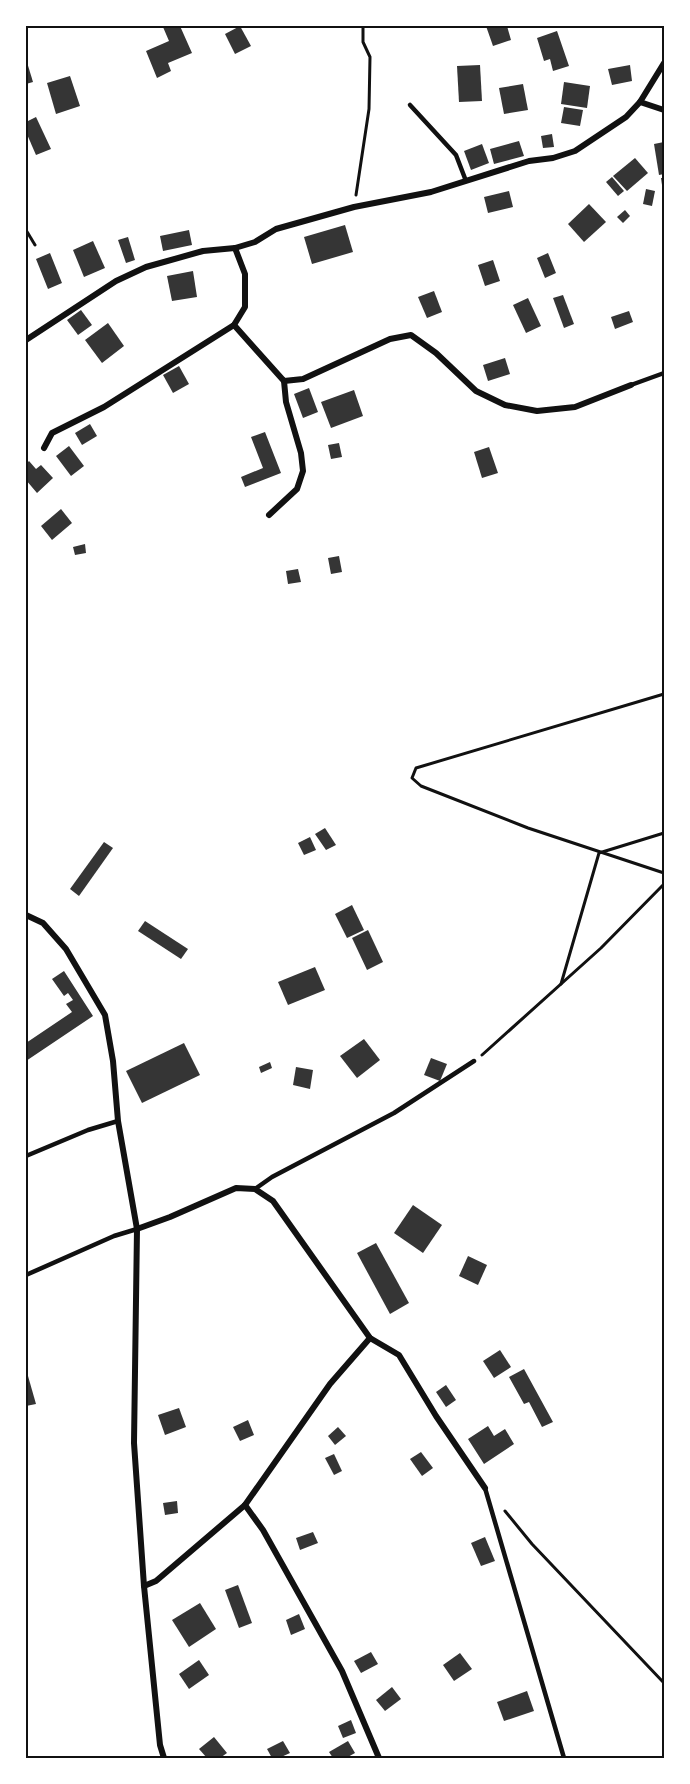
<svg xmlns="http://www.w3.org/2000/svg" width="690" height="1784" font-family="'Noto Serif',serif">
	<rect width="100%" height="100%" fill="#fff"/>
	<g fill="#353535">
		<path d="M167 26H180L192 53 168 63 171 71 157 78 146 51 169 41 163 27Z"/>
		<path d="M240 26 251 46 235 54 225 34Z"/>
		<path d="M486 26H507L511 40 493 46Z"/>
		<path d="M557 31 569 66 553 71 550 59 544 61 537 38Z"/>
		<path d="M26 59 33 82 26 84Z"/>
		<path d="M480 65 482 101 459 102 457 66Z"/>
		<path d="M630 65 632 81 612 85 608 69Z"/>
		<path d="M70 76 80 106 56 114 47 83Z"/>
		<path d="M564 82 590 86 587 108 561 104Z"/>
		<path d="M523 84 528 110 504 114 499 88Z"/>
		<path d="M564 107 583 110 580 126 561 123Z"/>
		<path d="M36 117 51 149 36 155 26 132V122Z"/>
		<path d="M552 134 554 147 543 148 541 136Z"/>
		<path d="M519 141 524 156 494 164 490 149Z"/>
		<path d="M664 142V174L659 175 654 144Z"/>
		<path d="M482 144 489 163 471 170 464 151Z"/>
		<path d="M635 158 648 173 627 191 613 176Z"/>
		<path d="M612 177 624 191 618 196 606 182Z"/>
		<path d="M661 178H664V192H663Z"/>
		<path d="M646 189 655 191 652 206 643 204Z"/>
		<path d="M509 191 513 207 488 213 484 197Z"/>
		<path d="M589 204 606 222 584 242 568 224Z"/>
		<path d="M625 210 630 216 623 223 617 217Z"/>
		<path d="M345 225 353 252 312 264 304 237Z"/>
		<path d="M189 230 192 245 163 251 160 236Z"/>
		<path d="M128 237 135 260 126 263 118 240Z"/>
		<path d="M93 241 105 268 84 277 73 250Z"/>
		<path d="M50 253 62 283 48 289 36 259Z"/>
		<path d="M548 253 556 273 545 278 537 258Z"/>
		<path d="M493 260 500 281 485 286 478 265Z"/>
		<path d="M193 271 197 297 172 301 167 276Z"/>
		<path d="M434 291 442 312 427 318 418 297Z"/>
		<path d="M563 295 574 324 564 328 553 298Z"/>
		<path d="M528 298 541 326 526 333 513 305Z"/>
		<path d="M81 310 92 325 78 335 67 320Z"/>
		<path d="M629 311 633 322 615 329 611 317Z"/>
		<path d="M108 323 124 346 102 363 85 340Z"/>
		<path d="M505 358 510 374 488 381 483 365Z"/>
		<path d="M179 366 189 384 173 393 163 375Z"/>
		<path d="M309 388 318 412 303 418 294 394Z"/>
		<path d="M354 390 363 416 331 428 321 402Z"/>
		<path d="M90 424 97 436 82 445 75 433Z"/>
		<path d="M265 432 281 473 245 487 241 477 263 468 251 437Z"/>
		<path d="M339 443 342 457 331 459 328 445Z"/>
		<path d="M69 446 84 466 71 476 56 456Z"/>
		<path d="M489 447 498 473 482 478 474 452Z"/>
		<path d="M29 461 36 469 41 465 53 478 37 493 26 480V464Z"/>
		<path d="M61 509 72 523 52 540 41 526Z"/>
		<path d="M85 544 86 553 75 555 73 547Z"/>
		<path d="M339 556 342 572 331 574 328 558Z"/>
		<path d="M298 569 301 582 288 584 286 571Z"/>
		<path d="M325 828 336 845 326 850 315 834Z"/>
		<path d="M310 837 316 850 304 855 298 843Z"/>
		<path d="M104 842 113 848 79 896 70 889Z"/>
		<path d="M352 905 364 930 347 938 335 914Z"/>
		<path d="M145 921 188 949 181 959 138 931Z"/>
		<path d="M368 930 383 962 367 970 352 938Z"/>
		<path d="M315 967 325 990 288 1005 278 982Z"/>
		<path d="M64 971 93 1016 26 1061V1043L72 1012 66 1004 73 1000 68 993 64 996 52 979Z"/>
		<path d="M364 1039 380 1060 357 1078 340 1056Z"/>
		<path d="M184 1043 200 1075 142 1103 126 1071Z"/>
		<path d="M431 1058 447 1064 440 1081 424 1075Z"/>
		<path d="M270 1062 272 1068 261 1073 259 1067Z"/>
		<path d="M296 1067 313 1070 310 1089 293 1085Z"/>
		<path d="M413 1205 442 1225 423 1253 394 1233Z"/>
		<path d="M376 1243 409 1303 390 1314 357 1253Z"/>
		<path d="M468 1256 487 1265 478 1285 459 1276Z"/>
		<path d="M500 1350 511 1367 494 1378 483 1361Z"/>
		<path d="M26 1369 36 1404 26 1406Z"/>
		<path d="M524 1369 553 1422 542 1427 529 1402 524 1404 509 1377Z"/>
		<path d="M446 1385 456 1400 446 1407 436 1392Z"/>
		<path d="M179 1408 186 1427 165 1435 158 1415Z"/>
		<path d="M248 1420 254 1435 240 1441 233 1427Z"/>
		<path d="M488 1426 494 1436 505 1429 514 1444 484 1464 468 1439Z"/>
		<path d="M338 1427 346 1436 335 1445 328 1436Z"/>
		<path d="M421 1452 433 1468 422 1476 410 1459Z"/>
		<path d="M334 1454 342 1471 334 1475 325 1458Z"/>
		<path d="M177 1501 178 1513 165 1515 163 1503Z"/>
		<path d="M313 1532 318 1543 300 1550 296 1538Z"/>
		<path d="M485 1537 495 1561 481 1566 471 1543Z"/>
		<path d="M238 1585 252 1623 239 1628 225 1590Z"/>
		<path d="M200 1603 216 1629 189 1647 172 1620Z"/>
		<path d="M299 1614 305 1629 291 1635 286 1620Z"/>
		<path d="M371 1652 378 1664 361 1673 354 1661Z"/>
		<path d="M460 1653 472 1669 454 1681 443 1665Z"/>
		<path d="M199 1660 209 1675 189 1689 179 1674Z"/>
		<path d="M392 1687 401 1699 385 1711 376 1700Z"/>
		<path d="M527 1691 534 1711 504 1721 497 1702Z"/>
		<path d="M351 1720 356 1733 343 1738 338 1726Z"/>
		<path d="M214 1737 227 1753 220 1758H207L199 1749Z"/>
		<path d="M283 1741 290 1753 279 1758H272L267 1749Z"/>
		<path d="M348 1741 355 1753 346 1758H333L329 1752Z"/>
	</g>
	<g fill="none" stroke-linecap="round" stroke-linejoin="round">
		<g stroke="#111" stroke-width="3">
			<path d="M356 195 369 109 370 57 363 42V26"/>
			<path d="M26 230 35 245"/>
			<path d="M664 694 416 768 412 778 421 786 528 828 664 873"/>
			<path d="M561 984 599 853 664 833"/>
			<path d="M482 1055 601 948 664 884"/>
			<path d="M505 1511 532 1544 664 1683"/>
		</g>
		<g stroke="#111" stroke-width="4.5">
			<path d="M410 105 456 155 466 181"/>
			<path d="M631 385 664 373"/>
			<path d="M26 1156 88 1130 118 1121"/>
			<path d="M255 1189 272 1177 394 1113 474 1061"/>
			<path d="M26 1275 114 1236 137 1229"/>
			<path d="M485 1488 564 1758"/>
		</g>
		<g stroke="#111" stroke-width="6">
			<path d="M640 102 664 110"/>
			<path d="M234 325 284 381 303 379 390 339 411 335 436 353 476 391 505 405 537 411 575 407 631 385"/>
			<path d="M26 340 116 281 146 267 203 251 235 248 255 242 276 229 354 207 431 192 529 161 553 158 575 151 626 117 640 102 664 63"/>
			<path d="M44 448 52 433 104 407 234 325 245 307V274L235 248"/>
			<path d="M269 515 297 489 303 471 301 453 286 402 284 381"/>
			<path d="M26 915 43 923 66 949 105 1015 113 1061 118 1121 137 1229 134 1443 144 1586 160 1745 164 1758"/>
			<path d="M137 1229 170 1217 236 1188 255 1189 273 1201 370 1338 399 1355 436 1416 485 1488"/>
			<path d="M245 1505 263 1530 342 1671 379 1758"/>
			<path d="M144 1586 156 1581 245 1505 330 1384 370 1338"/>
		</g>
	</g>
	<rect width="690" height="1784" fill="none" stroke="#ffffff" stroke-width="54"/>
	<rect x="27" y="27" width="636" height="1730" fill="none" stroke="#111" stroke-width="2"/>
</svg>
